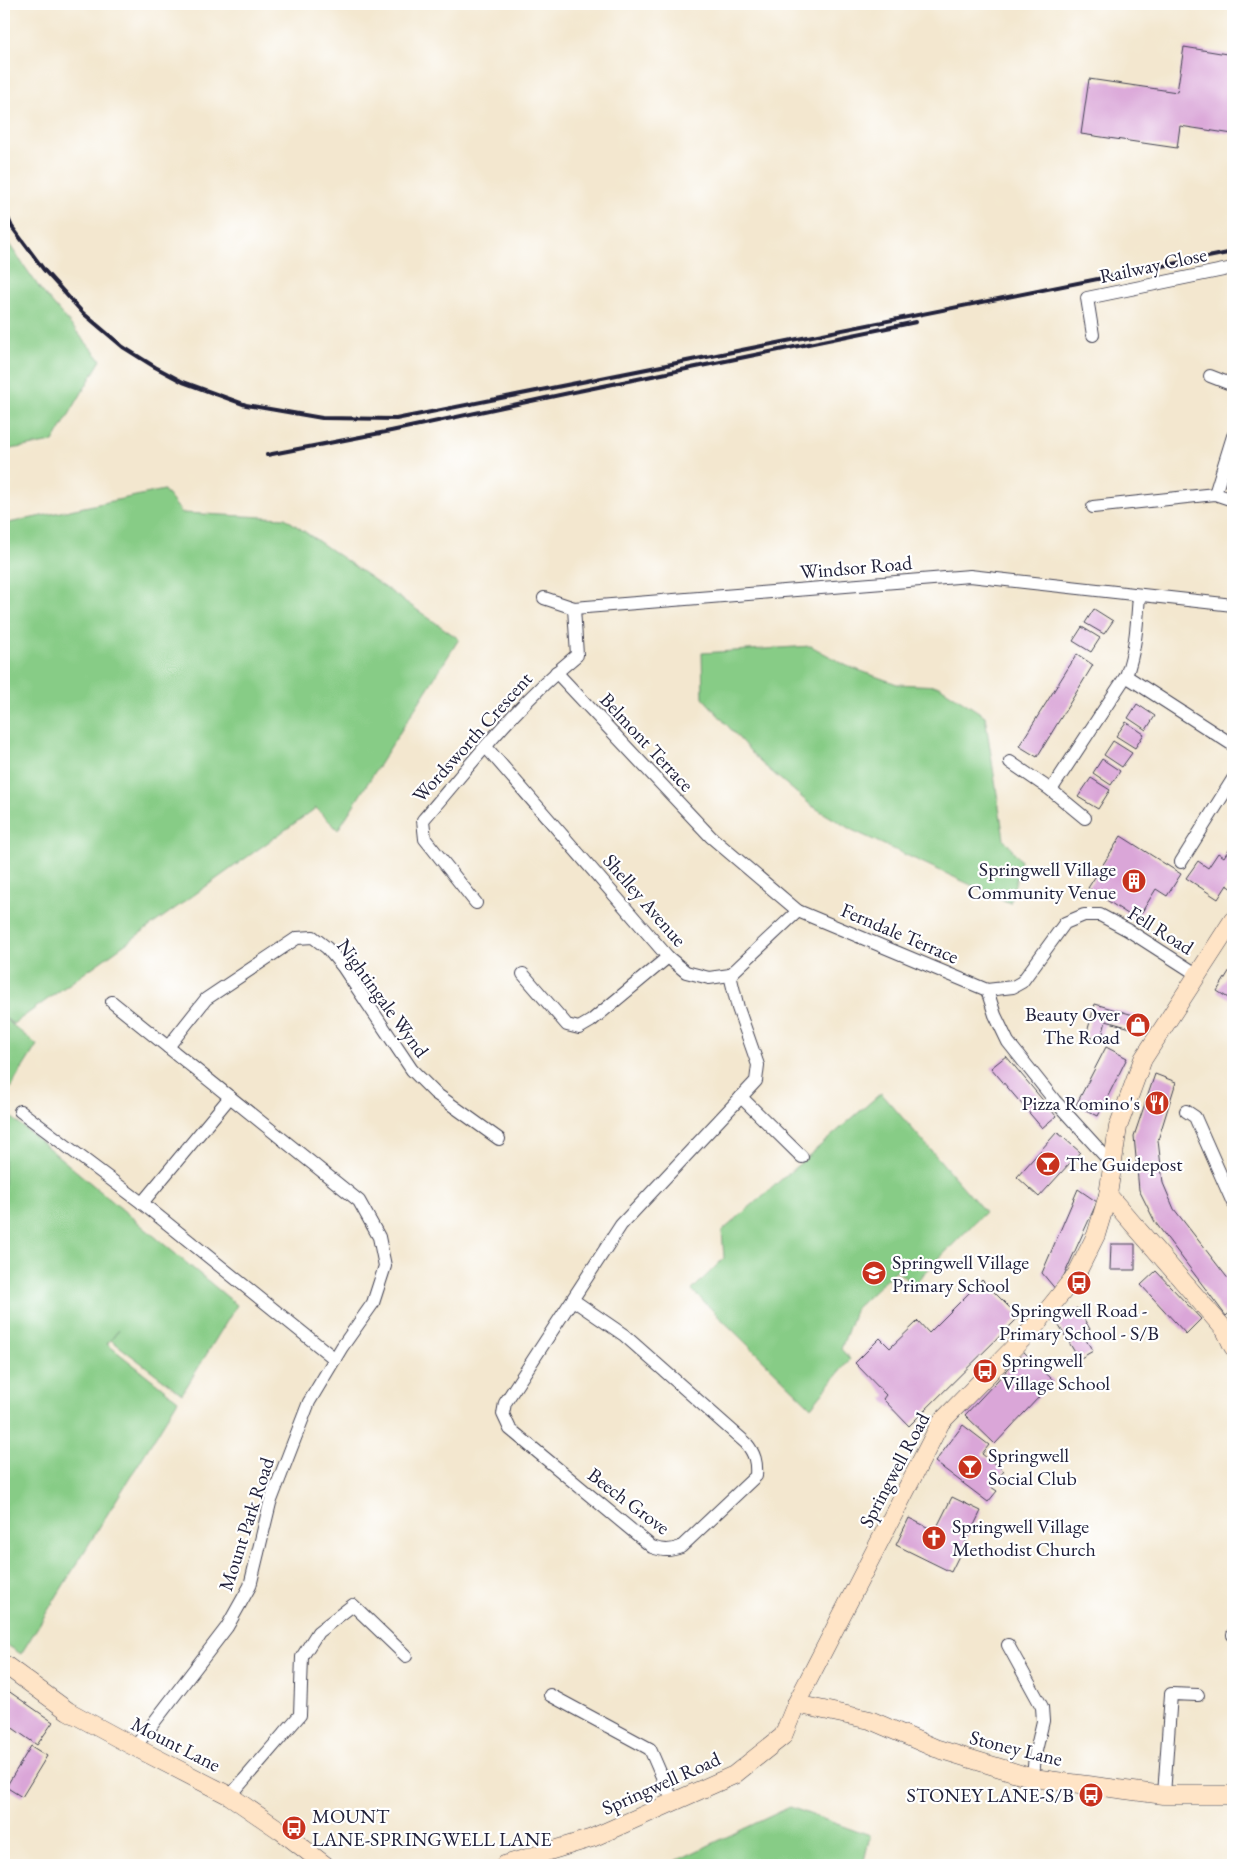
<svg xmlns="http://www.w3.org/2000/svg" width="1237" height="1869" font-family="'EB Garamond',serif">
	<rect width="100%" height="100%" fill="#fff"/>
	<filter id="ink" filterUnits="userSpaceOnUse"><feTurbulence type="fractalNoise" baseFrequency=".02" numOctaves="2"/><feDisplacementMap in="SourceGraphic" scale="10" xChannelSelector="R" yChannelSelector="G"/><feConvolveMatrix kernelMatrix="1 2 1 2 8 2 1 2 1" color-interpolation-filters="sRGB"/></filter>
	<filter id="wash" filterUnits="userSpaceOnUse"><feTurbulence type="fractalNoise" baseFrequency=".0096" numOctaves="4" result="noise"/><feDisplacementMap in="SourceGraphic" scale="20" xChannelSelector="R" yChannelSelector="G"/><feGaussianBlur stdDeviation="1.12" result="paint"/><feColorMatrix in="noise" values="0 0 0 0 0 0 0 0 0 0 0 0 0 0 0 0 0 1.4 0 .05"/><feComposite in="paint" operator="in"/></filter>
	<g filter="url(#wash)">
		<rect width="100%" height="100%" fill="#f3e7cf"/>
		<g fill="#87cc86" stroke="#547760">
			<path d="M4 237 41 290 101 360 53 442 4 450Z"/>
			<path d="M164 490 182 513 285 518 459 639 338 830 316 808 13 1024 4 1017V524Z"/>
			<path d="M811 646 847 666 897 684 939 686 985 716 1004 839 1021 861 1010 903 852 830 812 806 760 762 703 698 702 653Z"/>
			<path d="M4 1018 37 1045 4 1098Z"/>
			<path d="M881 1093 985 1212 913 1285 896 1270 856 1308 841 1349 850 1359 811 1407 692 1290 724 1258 722 1231Z"/>
			<path d="M4 1111 237 1305 182 1394 111 1340 119 1330 107 1344 178 1400 21 1654 4 1643Z"/>
			<path d="M790 1807 870 1836 863 1865H667Z"/>
		</g>
		<g id="blocks">
			<g fill="#daa6d8">
				<path d="M1184 47 1233 55V134L1180 126 1177 148 1081 134 1089 79 1177 92Z"/>
				<path d="M1094 609 1113 621 1104 634 1085 623Z"/>
				<path d="M1082 627 1100 638 1091 652 1073 641Z"/>
				<path d="M1077 654 1093 665 1037 757 1019 746Z"/>
				<path d="M1137 704 1155 716 1146 730 1128 718Z"/>
				<path d="M1126 722 1144 734 1135 748 1116 736Z"/>
				<path d="M1113 741 1132 753 1122 767 1104 755Z"/>
				<path d="M1102 759 1120 771 1111 785 1093 773Z"/>
				<path d="M1091 778 1110 790 1098 809 1078 797Z"/>
				<path d="M1121 836 1181 874 1167 896 1156 889 1137 920 1088 888Z"/>
				<path d="M1233 843V889L1227 885 1218 899 1186 878 1198 861 1208 868 1218 853 1224 857Z"/>
				<path d="M1233 965V1001L1217 991Z"/>
				<path d="M1095 1004 1144 1018 1141 1031 1106 1021 1101 1040 1086 1036Z"/>
				<path d="M1106 1047 1127 1058 1098 1116 1076 1105Z"/>
				<path d="M1006 1056 1056 1116 1042 1128 991 1068Z"/>
				<path d="M1155 1074 1176 1082 1158 1140 1163 1183 1174 1209 1233 1285V1310L1226 1316 1155 1222 1139 1190 1134 1136Z"/>
				<path d="M1057 1132 1080 1152 1039 1197 1017 1177Z"/>
				<path d="M1078 1189 1097 1202 1057 1291 1042 1273Z"/>
				<path d="M1111 1244H1135V1270H1110Z"/>
				<path d="M1156 1271 1201 1319 1186 1334 1141 1285Z"/>
				<path d="M982 1280 1019 1317 909 1426 883 1399 886 1395 855 1363 880 1338 890 1348 918 1321 929 1333Z"/>
				<path d="M1077 1308 1090 1329 1082 1334 1093 1351 1079 1359 1056 1321Z"/>
				<path d="M1024 1352 1054 1381 995 1444 965 1415Z"/>
				<path d="M963 1425 989 1445 982 1454 1004 1471 991 1487 997 1491 988 1502 935 1462Z"/>
				<path d="M952 1497 981 1511 951 1572 896 1545 909 1518 935 1531Z"/>
				<path d="M4 1688 53 1722 37 1745 4 1722Z"/>
				<path d="M31 1746 47 1756 22 1797 6 1787Z"/>
			</g>
		</g>
	</g>
	<g filter="url(#ink)">
		<use href="#blocks" fill-opacity="0" stroke="#414051" stroke-width="1"/>
		<g fill="none" stroke-linecap="round" stroke-linejoin="round">
			<defs>
				<g id="street">
					<path d="M1093 335 1087 298 1233 268"/>
					<path d="M1210 376 1233 385"/>
					<path d="M1215 494 1233 436"/>
					<path d="M1093 507 1215 494 1233 500"/>
					<path d="M544 598 574 608 970 576 1233 605"/>
					<path d="M556 672 711 837 798 911 987 990 1013 987 1022 982 1065 923 1084 915H1100L1128 930 1198 975"/>
					<path d="M1126 676 1233 745"/>
					<path d="M486 747 668 957 686 972 709 978 730 975 798 911"/>
					<path d="M1010 762 1051 790"/>
					<path d="M1085 818 1051 790 1126 676C1136 649 1137 623 1139 595"/>
					<path d="M1181 862 1233 779"/>
					<path d="M476 903 425 839 423 820C472 763 518 703 577 655L574 608"/>
					<path d="M523 974 567 1025 579 1028 591 1021 668 957"/>
					<path d="M987 990 995 1015 1008 1042 1055 1101 1113 1165"/>
					<path d="M112 1002 359 1201 379 1237 385 1266 373 1303 342 1347 309 1402 270 1503 250 1586 227 1627 135 1747"/>
					<path d="M168 1047 206 999 297 938 313 937 327 948 343 967 412 1070 435 1093 499 1139"/>
					<path d="M741 1097 802 1157"/>
					<path d="M20 1111 142 1203 230 1097"/>
					<path d="M1186 1111 1195 1117 1233 1203"/>
					<path d="M142 1203 335 1359"/>
					<path d="M573 1300 624 1335 746 1443C755 1454 757 1462 756 1476L681 1547C670 1551 663 1551 652 1547L510 1429 503 1414 505 1403 621 1225 756 1081 758 1065 738 1008 730 975"/>
					<path d="M1233 1635V1634"/>
					<path d="M1008 1645 1042 1707 1043 1721 1035 1755 1033 1778"/>
					<path d="M550 1695 650 1749 673 1802"/>
					<path d="M1164 1795 1171 1694 1198 1695"/>
					<path d="M230 1796 300 1715 302 1657 318 1632 353 1605 406 1656"/>
				</g>
				<g id="secondary">
					<path d="M1108 1195 1225 1330 1233 1347"/>
					<path d="M4 1664 68 1711 127 1743 230 1796 281 1831 325 1865"/>
					<path d="M796 1704 870 1720 935 1748 1033 1778 1164 1795H1233"/>
					<path d="M504 1865 592 1838 734 1775 783 1736 796 1704 941 1422 1035 1326 1076 1275 1096 1235 1108 1195 1118 1127 1143 1059 1233 920"/>
				</g>
			</defs>
			<use href="#street" stroke="#414051" stroke-width="14"/>
			<use href="#secondary" stroke="#414051" stroke-width="19"/>
			<use href="#street" stroke="#fff" stroke-width="12"/>
			<use href="#secondary" stroke="#ffe4c6" stroke-width="18"/>
			<g stroke="#22223b" stroke-width="4">
				<path d="M4 209 12 227 44 270 83 313 123 347 155 367 183 382 246 405 322 418 396 419 1233 252"/>
				<path d="M267 455 391 431 569 393 916 322"/>
			</g>
		</g>
	</g>
	<defs>
		<symbol id="building-disc" viewBox="-11 -11 22 22"><circle r="9.5" fill="#c8321e" stroke="#fff"/><path d="M-4-6H4V6H1V3H-1V6H-4ZM-2.5-4.3h1.7v1.8h-1.7ZM.8-4.3h1.7v1.8H.8ZM-2.5-1h1.7V.8h-1.7ZM.8-1h1.7V.8H.8Z" fill="#fff"/></symbol>
		<symbol id="shop-disc" viewBox="-11 -11 22 22"><circle r="9.5" fill="#c8321e" stroke="#fff"/><path d="M-5-2.5h2.3a2.7 3.5 0 0 1 5.4 0H5L5.5 6h-11ZM-1.5-2.5h3a1.5 2.3 0 0 0-3 0Z" fill="#fff"/></symbol>
		<symbol id="restaurant-disc" viewBox="-11 -11 22 22"><circle r="9.5" fill="#c8321e" stroke="#fff"/><path d="M-5-6h1v4h1v-4h1v4h1v-4h1v5L-1.5 .5V6h-2V.5L-5-1ZM5-6V6H3V1.5H1.5Q1.5-4 5-6Z" fill="#fff"/></symbol>
		<symbol id="bar-disc" viewBox="-11 -11 22 22"><circle r="9.5" fill="#c8321e" stroke="#fff"/><path d="M-6-5H6L.8 .8V4.5H3.5V6h-7V4.5H-.8V.8Z" fill="#fff"/></symbol>
		<symbol id="school-disc" viewBox="-11 -11 22 22"><circle r="9.5" fill="#c8321e" stroke="#fff"/><path d="M0-5L7-2L0 1L-7-2ZM-4 1L0 2.5L4 1V4Q0 6-4 4Z" fill="#fff"/></symbol>
		<symbol id="bus-disc" viewBox="-11 -11 22 22"><circle r="9.5" fill="#c8321e" stroke="#fff"/><path d="M-5-6H5V4H4V6H2V4H-2V6H-4V4H-5ZM-3.5-4V0h7V-4ZM-3.5 1.2v1.5H-2V1.2ZM2 1.2v1.5H3.5V1.2Z" fill="#fff"/></symbol>
		<symbol id="church-disc" viewBox="-11 -11 22 22"><circle r="9.5" fill="#c8321e" stroke="#fff"/><path d="M-1.2-6h2.4v3.5h3.3v2.4h-3.3V6h-2.4V-.1h-3.3v-2.4h3.3Z" fill="#fff"/></symbol>
	</defs>
	<g fill-rule="evenodd">
		<use href="#building-disc" x="1120" y="867" width="28" height="28"/>
		<use href="#shop-disc" x="1124" y="1011" width="28" height="28"/>
		<use href="#restaurant-disc" x="1143" y="1089" width="28" height="28"/>
		<use href="#bar-disc" x="1034" y="1150" width="28" height="28"/>
		<use href="#school-disc" x="860" y="1259" width="28" height="28"/>
		<use href="#bus-disc" x="1065" y="1269" width="28" height="28"/>
		<use href="#bus-disc" x="971" y="1357" width="28" height="28"/>
		<use href="#bar-disc" x="956" y="1453" width="28" height="28"/>
		<use href="#church-disc" x="920" y="1524" width="28" height="28"/>
		<use href="#bus-disc" x="1077" y="1781" width="28" height="28"/>
		<use href="#bus-disc" x="280" y="1814" width="28" height="28"/>
	</g>
	<g text-anchor="middle" dominant-baseline="central" stroke-width="4.5" stroke-linejoin="round" paint-order="stroke">
		<g font-size="20" fill="#22223b" stroke="#fff">
			<text transform="translate(1153 265) rotate(-12)">Railway Close</text>
			<text transform="translate(856 567) rotate(-5)">Windsor Road</text>
			<text transform="translate(472 737) rotate(-48)">Wordsworth Crescent</text>
			<text transform="translate(647 742) rotate(47)">Belmont Terrace</text>
			<text transform="translate(645 900) rotate(49)">Shelley Avenue</text>
			<text transform="translate(1161 930) rotate(32)">Fell Road</text>
			<text transform="translate(900 933) rotate(23)">Ferndale Terrace</text>
			<text transform="translate(383 998) rotate(54)">Nightingale Wynd</text>
			<text transform="translate(894 1470) rotate(-62)">Springwell Road</text>
			<text transform="translate(629 1501) rotate(37)">Beech Grove</text>
			<text transform="translate(246 1524) rotate(-72)">Mount Park Road</text>
			<text transform="translate(176 1744) rotate(27)">Mount Lane</text>
			<text transform="translate(1016 1748) rotate(14)">Stoney Lane</text>
			<text transform="translate(661 1783) rotate(-24)">Springwell Road</text>
		</g>
		<g font-size="20" fill="#22223b" stroke="#fff" text-anchor="start">
			<text x="1116" y="869" text-anchor="end">Springwell Village<tspan x="1116" dy="23">Community Venue</tspan></text>
			<text x="1120" y="1014" text-anchor="end">Beauty Over<tspan x="1120" dy="23">The Road</tspan></text>
			<text x="1140" y="1103" text-anchor="end">Pizza Romino's</text>
			<text x="1066" y="1164">The Guidepost</text>
			<text x="892" y="1262">Springwell Village<tspan x="892" dy="23">Primary School</tspan></text>
			<text x="1079" y="1310" text-anchor="middle">Springwell Road -<tspan x="1079" dy="23">Primary School - S/B</tspan></text>
			<text x="1002" y="1360">Springwell<tspan x="1002" dy="23">Village School</tspan></text>
			<text x="988" y="1455">Springwell<tspan x="988" dy="23">Social Club</tspan></text>
			<text x="952" y="1526">Springwell Village<tspan x="952" dy="23">Methodist Church</tspan></text>
			<text x="1074" y="1795" text-anchor="end">STONEY LANE-S/B</text>
			<text x="312" y="1816">MOUNT<tspan x="312" dy="23">LANE-SPRINGWELL LANE</tspan></text>
		</g>
	</g>
	<rect width="1237" height="1869" fill="none" stroke="#fff" stroke-width="20"/>
</svg>
